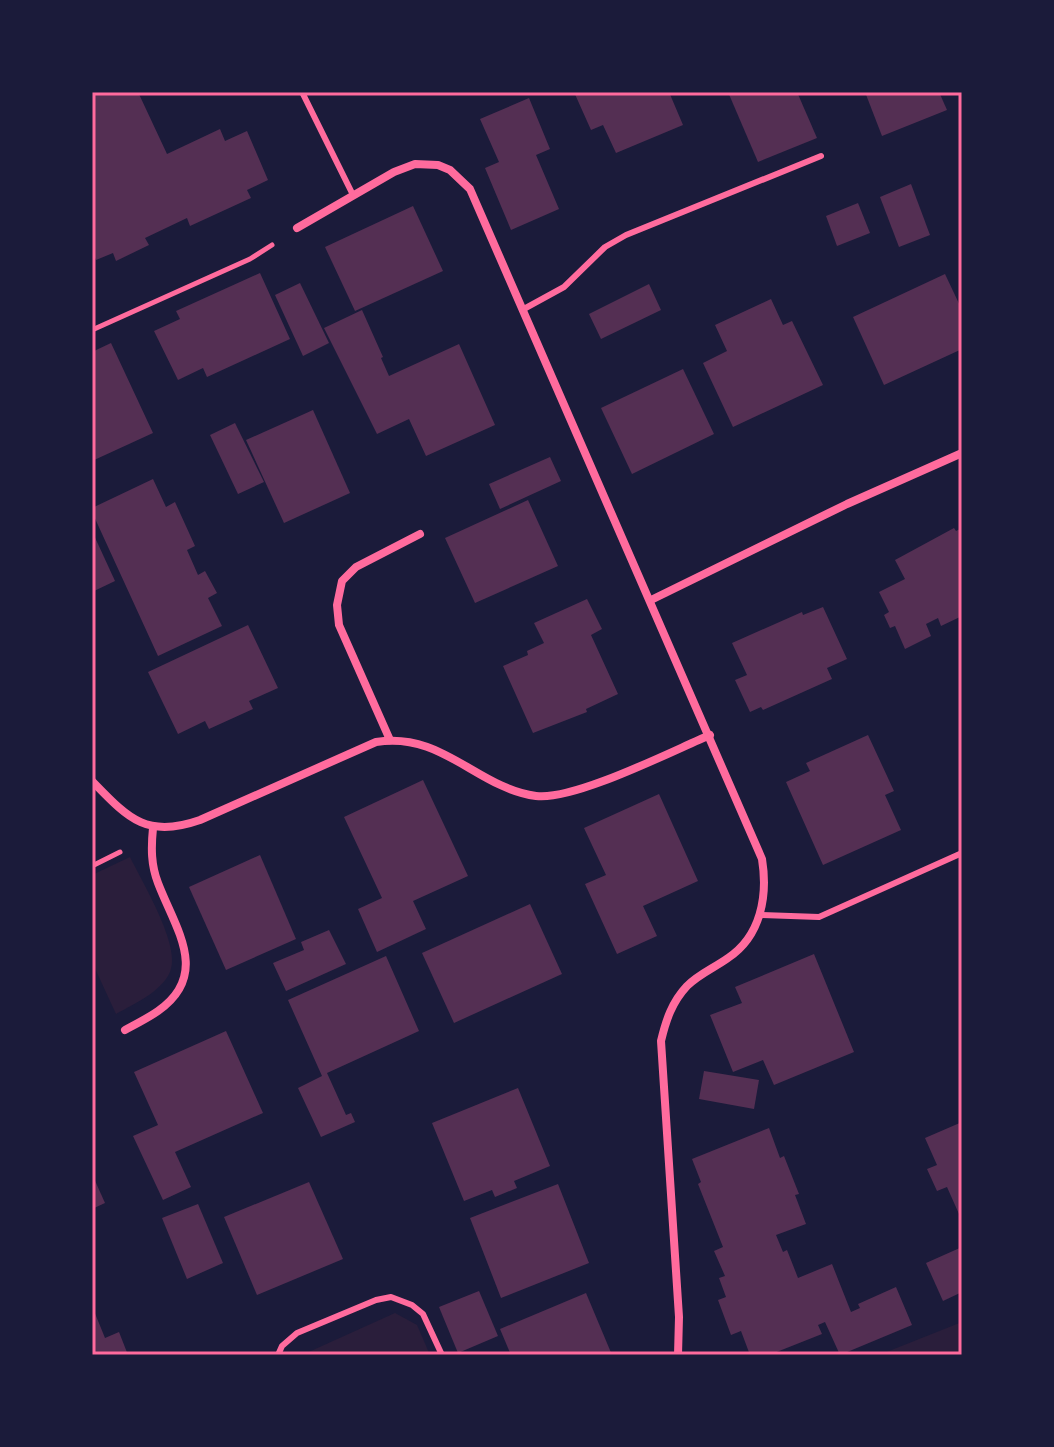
<svg xmlns="http://www.w3.org/2000/svg" width="1054" height="1447" font-family="Raleway,sans-serif">
	<rect width="100%" height="100%" fill="#1b1b3a"/>
	<g fill="#2a1e3b">
		<path d="M130 857C142 882 182 947 170 972 161 992 134 1004 116 1014L92 962V875Z"/>
		<path d="M395 1313 417 1325 430 1355H302Z"/>
		<path d="M962 1322V1355H879Z"/>
	</g>
	<g fill="#542f53">
		<path d="M92 92H138L167 154 220 129 225 141 247 131 268 180 247 190 251 198 190 226 187 218 145 238 149 245 116 261 113 253 96 260 92 251Z"/>
		<path d="M574 92H669L683 125 616 153 603 125 591 130Z"/>
		<path d="M728 92H797L817 138 758 162Z"/>
		<path d="M865 92H939L947 110 882 136Z"/>
		<path d="M529 98 550 149 536 155 559 209 511 230 485 168 499 162 480 119Z"/>
		<path d="M911 184 930 235 899 247 880 197Z"/>
		<path d="M858 203 870 233 837 246 826 216Z"/>
		<path d="M413 206 443 271 355 311 325 247Z"/>
		<path d="M260 273 290 339 207 377 203 368 178 380 154 331 180 319 176 311Z"/>
		<path d="M945 274 962 310V349L884 385 853 317Z"/>
		<path d="M300 283 329 343 303 356 275 295Z"/>
		<path d="M649 284 661 310 601 339 589 314Z"/>
		<path d="M771 299 783 325 792 321 823 385 733 427 703 363 727 351 715 325Z"/>
		<path d="M362 310 383 357 381 358 389 376 459 344 495 425 426 456 409 419 377 434 324 328Z"/>
		<path d="M111 343 153 433 92 461V352Z"/>
		<path d="M683 369 714 434 632 474 601 408Z"/>
		<path d="M313 410 350 493 284 523 246 440Z"/>
		<path d="M235 423 264 482 238 494 210 435Z"/>
		<path d="M550 457 561 481 500 509 489 484Z"/>
		<path d="M153 479 166 507 175 502 195 546 187 550 198 575 205 571 217 593 208 598 222 626 158 656 92 512V508Z"/>
		<path d="M528 500 558 566 475 603 445 538Z"/>
		<path d="M954 528 956 531 962 528V607L959 609 962 616 941 626 938 618 926 624 931 636 905 649 895 626 890 628 884 615 889 612 879 592 905 579 895 560Z"/>
		<path d="M92 531 115 581 92 592Z"/>
		<path d="M587 599 602 629 591 635 618 694 586 709 587 712 533 733 503 666 528 655 527 651 544 643 534 623Z"/>
		<path d="M823 607 847 659 827 668 832 679 763 710 761 707 750 712 735 680 747 675 732 643 802 612 803 615Z"/>
		<path d="M248 625 278 688 249 701 253 709 209 729 205 721 178 734 148 672Z"/>
		<path d="M868 735 894 791 885 795 901 830 823 865 786 782 810 771 806 763Z"/>
		<path d="M423 780 468 876 413 901 426 929 377 952 358 909 382 898 344 817Z"/>
		<path d="M659 794 698 881 643 906 657 936 617 954 585 884 606 875 584 828Z"/>
		<path d="M260 855 296 939 226 970 189 887Z"/>
		<path d="M530 904 562 974 454 1023 422 953Z"/>
		<path d="M329 930 346 964 286 991 273 963 304 950 301 942Z"/>
		<path d="M814 954 854 1052 774 1085 763 1060 733 1072 710 1015 742 1003 735 987Z"/>
		<path d="M386 956 419 1031 327 1073 346 1115 351 1113 355 1122 321 1137 298 1088 322 1076 288 1000Z"/>
		<path d="M226 1031 263 1113 175 1152 191 1187 163 1200 133 1136 158 1125 134 1072Z"/>
		<path d="M704 1071 759 1080 754 1109 699 1099Z"/>
		<path d="M518 1088 550 1166 514 1181 517 1188 495 1197 492 1190 464 1201 432 1123Z"/>
		<path d="M962 1122V1213L959 1214 947 1187 937 1191 927 1169 937 1165 925 1138Z"/>
		<path d="M769 1128 780 1158 784 1156 799 1194 795 1195 806 1224 776 1235 783 1252 787 1250 798 1278 832 1264 851 1312 860 1308 858 1304 896 1287 912 1325 840 1355 825 1322 818 1325 822 1334 769 1355H750L741 1331 731 1335 718 1300 726 1297 719 1278 725 1276 714 1251 723 1247 698 1184 701 1182 692 1159Z"/>
		<path d="M92 1174 105 1203 92 1209Z"/>
		<path d="M309 1182 343 1259 257 1295 224 1217Z"/>
		<path d="M558 1184 589 1263 501 1298 470 1218Z"/>
		<path d="M198 1204 223 1263 187 1279 162 1218Z"/>
		<path d="M962 1247V1292L943 1301 926 1263Z"/>
		<path d="M479 1291 498 1336 458 1353 439 1307Z"/>
		<path d="M586 1293 612 1355H511L500 1329Z"/>
		<path d="M92 1306 105 1338 119 1332 128 1355H92Z"/>
	</g>
	<g fill="none" stroke-linecap="round" stroke-linejoin="round">
		<g stroke="#ff6b9d" stroke-width="5">
			<path d="M92 330 250 259 272 245"/>
			<path d="M92 866 120 852"/>
		</g>
		<g stroke="#ff6b9d" stroke-width="6">
			<path d="M302 92 353 195"/>
			<path d="M522 310 564 287 605 247 626 235 821 156"/>
			<path d="M760 915 819 917 962 853"/>
			<path d="M278 1355 282 1346 297 1333 376 1300 391 1297 412 1305 423 1314 442 1355"/>
		</g>
		<g stroke="#ff6b9d" stroke-width="8">
			<path d="M297 228 394 172 415 164 438 165 450 170 470 189 762 859C768 896 761 936 728 958 714 968 699 974 687 986 672 1002 666 1020 661 1041L679 1317 678 1355"/>
			<path d="M651 600 847 504 962 453"/>
			<path d="M390 740 339 625 337 605 342 581 356 567 420 534"/>
			<path d="M92 781C128 818 146 839 200 820L376 742C442 731 477 788 536 796 574 801 672 751 710 735"/>
			<path d="M125 1030C136 1024 148 1018 158 1011 211 974 175 928 158 883 151 865 151 848 153 828"/>
		</g>
	</g>
	<rect width="1054" height="1447" fill="none" stroke="#1b1b3a" stroke-width="188"/>
	<rect x="94" y="94" width="866" height="1259" fill="none" stroke="#ff6b9d" stroke-width="3"/>
</svg>
